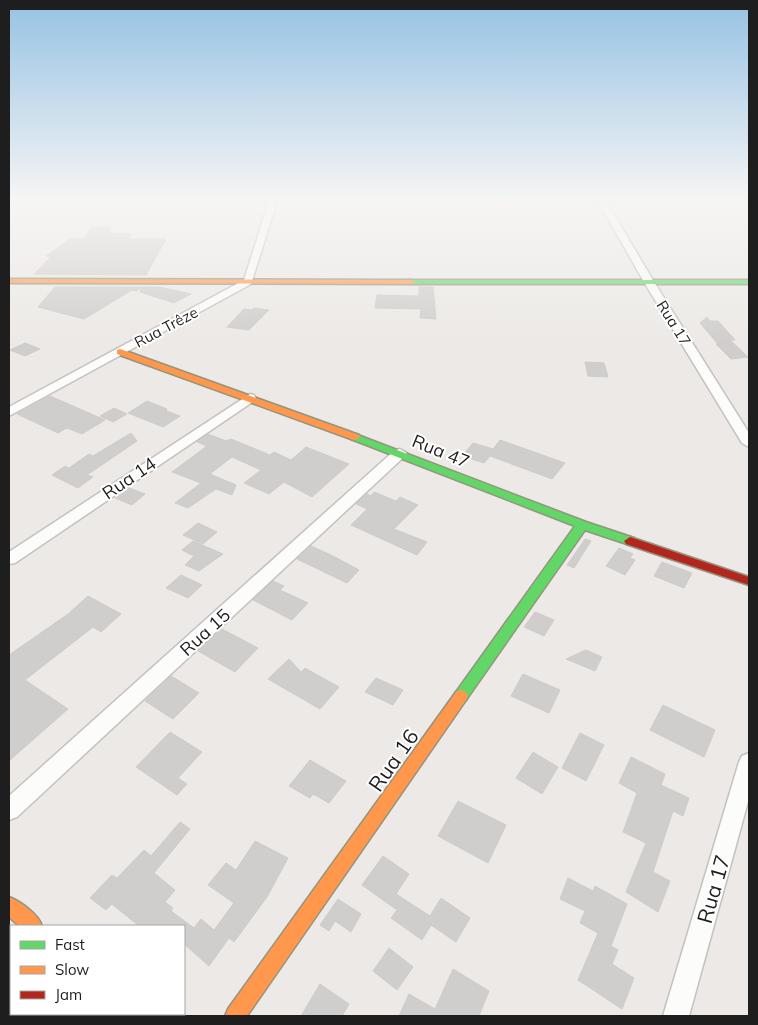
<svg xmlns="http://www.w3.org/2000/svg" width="758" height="1025" font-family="Mulish,sans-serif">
	<rect width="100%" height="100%" fill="#ece9e6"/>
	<g fill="#d0cecc" stroke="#cfcbc8">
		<path d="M92 227H112L108 233 132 234 128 239H166L146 275 34 274 51 257 46 256 70 239H83Z"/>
		<path d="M55 287H140L137 291 132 290 84 319 38 307Z"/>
		<path d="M141 287H159L191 294 174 303 140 292Z"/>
		<path d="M419 287H433L436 319 420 318 421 309 375 308 377 295 419 296Z"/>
		<path d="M254 308 269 310 249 330 227 327 244 309 251 310Z"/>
		<path d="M707 317 710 321H718L735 340H730L748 357 731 359 716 344H718L700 323Z"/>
		<path d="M25 343 40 349 25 356 10 350Z"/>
		<path d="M585 362 604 363 608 377 588 376Z"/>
		<path d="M50 396 105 420 82 434 67 428 58 433 17 414Z"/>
		<path d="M147 401 167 409 164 410 180 416 163 427 128 413Z"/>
		<path d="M114 408 127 414 113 422 100 416Z"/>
		<path d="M131 433 137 441 87 475 93 477 78 488 52 475 65 466 69 468 89 454 93 456Z"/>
		<path d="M208 434 226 441 231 439 270 455 274 452 291 460 306 447 349 464 312 497 284 482 269 494 244 483 261 470 232 457 210 474 236 485 232 495 216 489 188 508 175 503 201 483 172 472 207 446 197 442Z"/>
		<path d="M500 440 565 463 552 479 490 456 484 463 462 456 473 443 493 449Z"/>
		<path d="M129 488 145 494 132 505 115 498Z"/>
		<path d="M374 492 396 501 400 497 418 505 394 529 427 542 417 555 351 525 367 509 356 504 367 494 371 496Z"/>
		<path d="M198 523 217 532 203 544 183 535Z"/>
		<path d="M585 539 591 541 574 568 567 565Z"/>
		<path d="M193 541 223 554 199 571 185 565 194 556 182 550Z"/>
		<path d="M311 546 333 556 359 570 347 583 297 559Z"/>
		<path d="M619 548 633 554 630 558 635 560 625 575 606 566Z"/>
		<path d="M662 562 692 573 684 588 654 576Z"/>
		<path d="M181 575 202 585 188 598 166 588Z"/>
		<path d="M273 581 284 586 280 590 308 603 292 620 253 600Z"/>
		<path d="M88 596 121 614 101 632 93 627 25 680 68 709 9 761V655L68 614Z"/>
		<path d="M535 612 554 620 544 636 524 627Z"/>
		<path d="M222 629 258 648 235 672 198 651Z"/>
		<path d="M586 650 602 657 595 671 566 659Z"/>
		<path d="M289 659 301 672 305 668 339 687 320 709 268 679Z"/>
		<path d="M523 674 560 690 549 713 511 696Z"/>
		<path d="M171 676 199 693 173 719 145 701Z"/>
		<path d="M376 678 403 690 393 705 365 692Z"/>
		<path d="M663 705 715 730 704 757 650 730Z"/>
		<path d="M170 732 202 752 178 778 187 784 177 795 136 767Z"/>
		<path d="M580 733 604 745 586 781 562 768Z"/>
		<path d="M533 752 558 767 542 794 516 778Z"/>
		<path d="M631 757 665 774 661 785 689 798 683 816 673 811 653 872 670 881 658 912 626 892 646 843 623 832 637 793 619 783Z"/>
		<path d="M310 760 346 781 329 803 313 794 310 798 289 786Z"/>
		<path d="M458 801 506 825 488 863 438 836Z"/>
		<path d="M180 822 190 829 154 873 175 890 165 902 173 908 171 911 194 928 201 919 214 930 234 903 208 885 226 863 236 870 255 841 288 858 267 897 234 942 229 938 209 966 184 944V926H139L112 904 106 910 90 898 112 875 117 878 144 850 151 856Z"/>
		<path d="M383 856 409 874 396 894 430 916 441 898 470 918 456 942 431 925 422 940 391 918 397 910 362 885Z"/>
		<path d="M568 878 593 891 595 886 627 904 611 946 618 950 612 964 634 978 622 1009 578 980 598 933 580 923 585 911 560 899Z"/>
		<path d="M338 899 361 914 351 932 335 921 329 931 320 925Z"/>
		<path d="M389 948 413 967 397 990 373 971Z"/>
		<path d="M453 969 489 991 479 1016H399L409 994 435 1009Z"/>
		<path d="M320 984 349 1004 342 1016H301Z"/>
	</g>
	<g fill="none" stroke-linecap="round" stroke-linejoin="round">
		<defs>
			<g id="street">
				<path d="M269 201H277L251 284 9 416V407L244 280Z"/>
				<path d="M598 201H606L654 282 749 433V447L742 443 644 282Z"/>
				<path d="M250 394 254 395 256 398 254 401 15 563 9 564V552Z"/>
				<path d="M400 449 407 453 405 456 17 817 9 820V796L395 450Z"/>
				<path d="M749 753V798L689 1016H663L739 762 742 756Z"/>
			</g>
			<g id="fast">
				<path d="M408 280H749V284H411L407 282Z"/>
				<path d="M355 434 586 522 634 538 636 541 630 545 585 530 466 700 461 702 456 700 454 696 456 692 575 526 351 439 350 437Z"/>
			</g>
			<g id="slow">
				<path d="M9 279 411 280 415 282 411 284 9 283Z"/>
				<path d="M120 349 359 435 360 437 355 440 351 439 117 354V350Z"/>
				<path d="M461 690 466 692 468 696 466 700 247 1016H225L228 1009 456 692Z"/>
				<path d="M9 897C21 902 38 914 42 926H19L9 917Z"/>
			</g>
			<g id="jam">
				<path d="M630 537 749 577V585L626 544 624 541Z"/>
				<path d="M128 1014H150L151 1016H129Z"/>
			</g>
		</defs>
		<use href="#street" stroke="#c3c2c1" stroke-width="3"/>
		<use href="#fast" stroke="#94947f" stroke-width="3"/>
		<use href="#slow" stroke="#94947f" stroke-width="3"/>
		<use href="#jam" stroke="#94947f" stroke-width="3"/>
		<use href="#street" fill="#fcfcfb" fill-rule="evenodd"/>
		<use href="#fast" fill="#63d668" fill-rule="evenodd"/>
		<use href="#slow" fill="#ff974d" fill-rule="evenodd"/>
		<use href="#jam" fill="#b3261e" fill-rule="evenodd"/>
	</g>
	<linearGradient id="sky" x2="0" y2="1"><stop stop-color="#96c2e4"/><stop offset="0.58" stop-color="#f6f5f4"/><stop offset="1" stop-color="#f6f5f4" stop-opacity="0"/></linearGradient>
	<rect width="758" height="344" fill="url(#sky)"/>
	<g text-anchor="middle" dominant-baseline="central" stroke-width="4" stroke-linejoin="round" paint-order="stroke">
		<g font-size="15" fill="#1e1e1e" stroke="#fff">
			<text transform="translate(674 323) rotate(58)">Rua 17</text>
			<text transform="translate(166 327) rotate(-28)">Rua Trêze</text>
		</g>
		<g font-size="18" fill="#1e1e1e" stroke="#fff">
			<text transform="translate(441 451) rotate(22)">Rua 47</text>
			<text transform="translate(129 478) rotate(-34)">Rua 14</text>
			<text transform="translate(205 632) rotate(-42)">Rua 15</text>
		</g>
		<g font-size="21" fill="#1e1e1e" stroke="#fff">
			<text transform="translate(393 760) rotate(-55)">Rua 16</text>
			<text transform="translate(713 889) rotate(-74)">Rua 17</text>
		</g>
	</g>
	<rect width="758" height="1025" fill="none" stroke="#1e1e1e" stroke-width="20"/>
	<rect x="10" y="925" width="175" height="90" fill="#ffffff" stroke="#a5a5a5"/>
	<rect x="20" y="941" width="25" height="8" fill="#63d668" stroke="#a5a5a5"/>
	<text x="55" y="950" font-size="15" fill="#1e1e1e">Fast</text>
	<rect x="20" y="966" width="25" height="8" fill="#ff974d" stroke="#a5a5a5"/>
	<text x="55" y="975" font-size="15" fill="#1e1e1e">Slow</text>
	<rect x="20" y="991" width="25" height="8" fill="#b3261e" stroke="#a5a5a5"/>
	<text x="55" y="1000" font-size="15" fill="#1e1e1e">Jam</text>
</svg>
